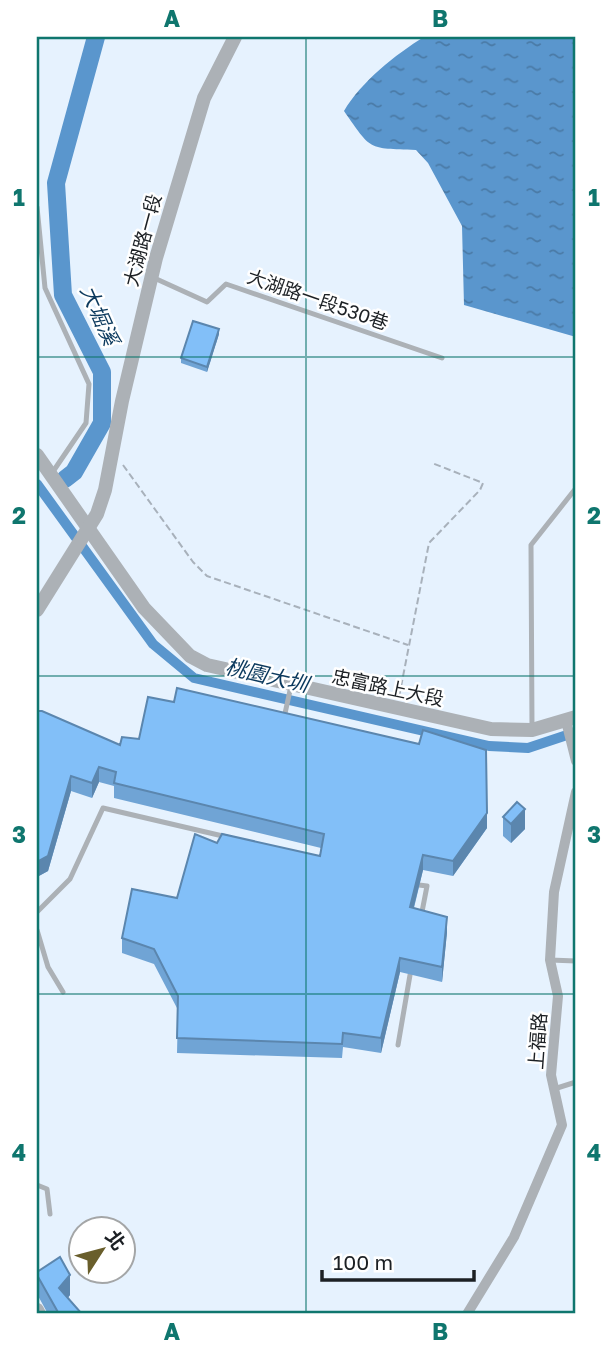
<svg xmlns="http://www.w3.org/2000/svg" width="613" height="1351" font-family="'Golos Text','Noto Sans TC',sans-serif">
	<defs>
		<pattern id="water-ripples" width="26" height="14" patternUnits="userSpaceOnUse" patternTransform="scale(1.75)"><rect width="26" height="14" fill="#5a96cd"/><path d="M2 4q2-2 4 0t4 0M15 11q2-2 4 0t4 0" fill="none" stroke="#4a7aa6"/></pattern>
	</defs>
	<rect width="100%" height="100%" fill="#e6f2fe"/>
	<path fill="url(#water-ripples)" d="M424 37H576V337L464 305 462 226 428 163 416 150C367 148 372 151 344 111 361 82 396 54 424 37Z"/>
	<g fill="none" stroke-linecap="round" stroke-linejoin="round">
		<path stroke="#5a96cd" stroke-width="10" d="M37 484 153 644 194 678 489 746 528 748 576 732"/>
		<path stroke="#5a96cd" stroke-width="18" d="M65 479 74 472 102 423V372L63 295 56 183 96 37"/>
		<g stroke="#a8b1bb" stroke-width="2" stroke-dasharray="7 3.5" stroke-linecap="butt">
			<path d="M123 465 193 562 207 576 408 645"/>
			<path d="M399 697 429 543 480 490 483 483 432 463"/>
		</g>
		<g stroke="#acb1b6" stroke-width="5">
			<path d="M37 207 45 288 89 384 86 423 52 473"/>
			<path d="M152 277 207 302 226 284 442 358"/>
			<path d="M284 718 291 686"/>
			<path d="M532 728 531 545 576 488"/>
			<path d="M419 885 427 886 421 917"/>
			<path d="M37 912 70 879 103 808 227 837"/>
			<path d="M37 930 48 967 63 992"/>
			<path d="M550 960 576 961"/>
			<path d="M398 1045 410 975"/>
			<path d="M554 1089 576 1082"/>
			<path d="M37 1185 47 1189 50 1214"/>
		</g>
		<g stroke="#acb1b6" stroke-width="10">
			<path d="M566 721 576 761"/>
			<path d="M467 1314 514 1237 562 1125 551 1075 558 996 550 960 554 892 576 792"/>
		</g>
		<g stroke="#acb1b6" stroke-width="14">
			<path d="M37 455 144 608 190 656 207 665 491 729 532 730 576 717"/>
			<path d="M37 610 97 514 105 490 122 401 156 258 204 98 235 37"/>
			<path d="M37 1310 39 1314"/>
		</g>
	</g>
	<g fill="#70a4d5">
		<path d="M219 334 207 372 181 363V358Z"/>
		<path d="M37 711 120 745 487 828 453 876 423 870 414 908 447 932 442 982 400 972 381 1053 343 1047 342 1058 177 1053 178 1010 154 964 122 953V938L177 898 217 843 320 856 321 848 114 798V786L99 782 92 798 71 791 48 871 37 877Z"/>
		<path d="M503 817 525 829 511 843 503 836Z"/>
		<path d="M37 1272 70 1295 68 1298 82 1314H48L37 1294Z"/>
	</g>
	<g fill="#5b86ae">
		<path d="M219 329V334L207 372V367Z"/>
		<path d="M99 767V782L92 798V783Z"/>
		<path d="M71 776V791L48 871 37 877V862Z"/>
		<path d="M525 809V829L511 843V824Z"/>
		<path d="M487 813V828L453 876V861Z"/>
		<path d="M423 855V870L410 922V907Z"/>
		<path d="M447 917V932L442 982V967Z"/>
		<path d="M400 958V972L381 1053V1038Z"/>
		<path d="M70 1275V1295L59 1307V1288Z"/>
	</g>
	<g fill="#82bff8" stroke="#5b86ae" stroke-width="2">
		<path d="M193 321 219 329 207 367 181 358Z"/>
		<path d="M177 688 419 744 423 730 486 750 487 813 453 861 423 855 410 907 447 917 442 967 400 958 381 1038 343 1033 342 1044 177 1038 178 996 154 949 122 938 132 889 177 898 195 834 217 843 222 834 320 856 324 834 114 783 116 772 99 767 92 783 71 776 48 856 37 862V711H42L120 745 122 737 139 739 148 697 174 702Z"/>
		<path d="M517 802 525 809 511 824 503 817Z"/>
		<path d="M60 1257 70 1275 59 1288 82 1314H59L37 1275V1272Z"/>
	</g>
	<path fill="none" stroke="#0f766e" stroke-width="2" stroke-opacity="0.55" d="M306 37V1314M37 357H576M37 676H576M37 994H576"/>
	<g text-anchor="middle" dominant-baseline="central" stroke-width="5" stroke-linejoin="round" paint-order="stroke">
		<g font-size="19" fill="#1c2024" stroke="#fff">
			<text transform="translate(142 240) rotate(-75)">大湖路一段</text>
			<text transform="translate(318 299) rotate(19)">大湖路一段530巷</text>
			<text transform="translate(388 687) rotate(12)">忠富路上大段</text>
			<text transform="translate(537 1041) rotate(-86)">上福路</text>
		</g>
		<g font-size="21" font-style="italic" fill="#0b395d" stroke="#fff">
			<text transform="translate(100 315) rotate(66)">大堀溪</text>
			<text transform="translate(267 675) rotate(13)">桃園大圳</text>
		</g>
	</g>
	<rect width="613" height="1351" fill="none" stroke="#ffffff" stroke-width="77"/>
	<g transform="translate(102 1250) rotate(54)"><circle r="33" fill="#ffffff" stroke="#a4a6a7" stroke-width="2"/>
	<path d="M0-5L12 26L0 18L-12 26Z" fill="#695e2b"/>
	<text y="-10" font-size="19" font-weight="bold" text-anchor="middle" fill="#1c2024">北</text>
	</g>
	<path d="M322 1270v10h152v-10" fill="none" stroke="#1c2024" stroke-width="3.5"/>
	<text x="333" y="1270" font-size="21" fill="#1c2024" stroke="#ffffff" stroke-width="5" paint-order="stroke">100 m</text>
	<rect x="38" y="38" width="536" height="1274" fill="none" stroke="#0f766e" stroke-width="2.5"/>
	<g font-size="23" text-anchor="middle" font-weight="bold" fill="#0f766e">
		<text x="172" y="27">A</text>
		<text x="440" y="27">B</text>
		<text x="19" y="206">1</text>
		<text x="594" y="206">1</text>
		<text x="19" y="524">2</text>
		<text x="594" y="524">2</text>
		<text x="19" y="843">3</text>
		<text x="594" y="843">3</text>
		<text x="19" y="1161">4</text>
		<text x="594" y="1161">4</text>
		<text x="172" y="1340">A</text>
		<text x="440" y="1340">B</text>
	</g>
</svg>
